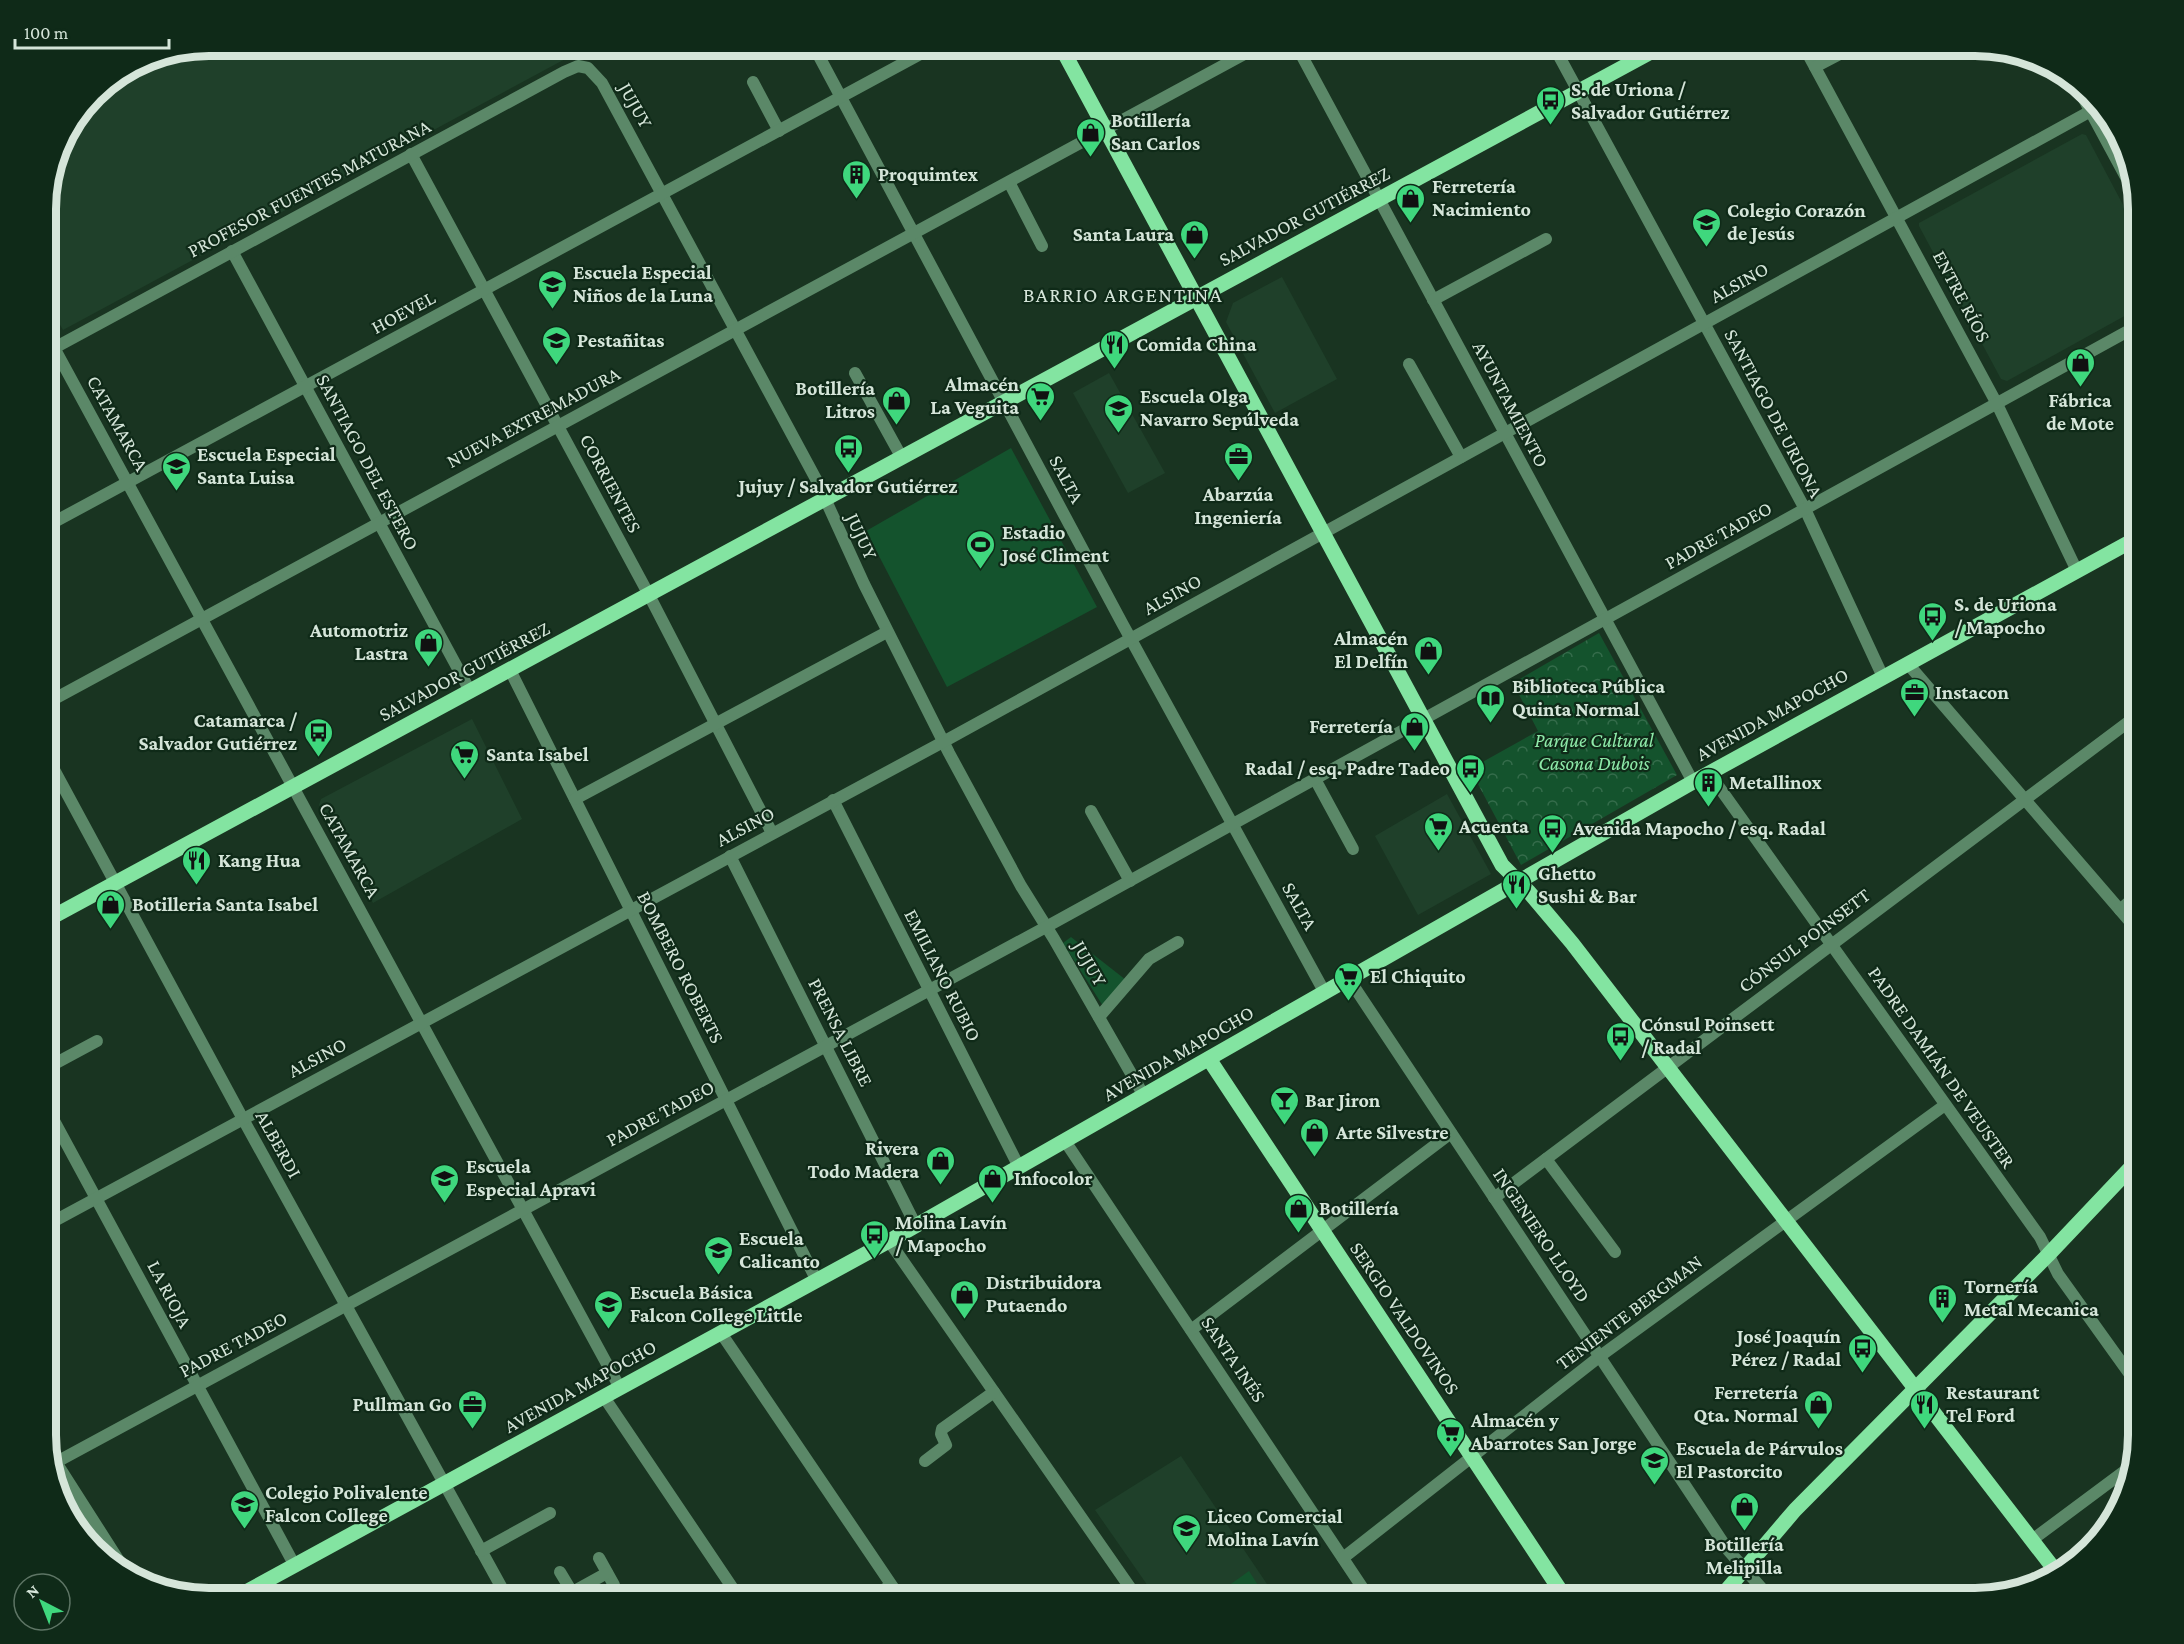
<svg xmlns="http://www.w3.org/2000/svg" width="2184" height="1644" font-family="'Crimson Pro',serif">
	<defs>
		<pattern id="forest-crowns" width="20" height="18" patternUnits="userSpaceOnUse" patternTransform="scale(1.5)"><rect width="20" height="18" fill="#14532d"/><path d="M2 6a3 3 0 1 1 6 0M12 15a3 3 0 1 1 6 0" fill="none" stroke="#356c4b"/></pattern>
	</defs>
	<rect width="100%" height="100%" fill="#193421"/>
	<g fill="#1f402a">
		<path d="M209 45H635L604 59 567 58 63 330 45 298V198L62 136 101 86 146 57Z"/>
		<path d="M2082 134 2086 135 2139 235V308L2007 381 2001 379 1919 226V223Z"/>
		<path d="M1282 277 1337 379 1275 413 1226 322 1233 303Z"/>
		<path d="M1109 373 1165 473 1128 493 1073 393Z"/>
		<path d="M472 719 522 819 373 903 319 805 321 799Z"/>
		<path d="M1447 794 1491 874 1418 915 1375 836Z"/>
		<path d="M1181 1456 1277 1599H1157L1095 1510Z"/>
	</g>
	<g fill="#14532d">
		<path d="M1011 448 1097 607 947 687 866 531Z"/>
		<path d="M1071 937 1126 980 1103 1006 1063 943Z"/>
		<path d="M1249 1571 1261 1590 1248 1599H1210Z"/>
	</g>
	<path fill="url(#forest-crowns)" d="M1599 633 1677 775 1521 865 1470 769 1538 731 1513 683Z"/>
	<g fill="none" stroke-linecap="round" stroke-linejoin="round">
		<g stroke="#5b8868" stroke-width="12">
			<path d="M813 45 1122 623 1325 993"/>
			<path d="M1296 45 1693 782"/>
			<path d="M1553 45 1805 509 1883 677"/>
			<path d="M1803 45 1997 404 2077 571"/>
			<path d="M1815 67 1857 45"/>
			<path d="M2072 77 2136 196"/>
			<path d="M753 82 779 131"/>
			<path d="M411 154 649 595 772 833"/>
			<path d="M1009 182 1042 246"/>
			<path d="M232 251 470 691"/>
			<path d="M1433 300 1546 239"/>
			<path d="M45 331 620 1388"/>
			<path d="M45 353 564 72 578 66 588 68 602 83 817 481 864 584 949 753 1021 886 1054 939 1144 1096"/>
			<path d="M1409 364 1461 457"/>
			<path d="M855 373 902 458"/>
			<path d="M45 527 937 45"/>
			<path d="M1908 664 2139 932"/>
			<path d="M510 670 817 1281"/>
			<path d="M45 704 1261 45"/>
			<path d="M45 753 243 1119 508 1599"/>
			<path d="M1709 773 2040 1237 2058 1274 2139 1387"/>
			<path d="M1315 779 1353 849"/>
			<path d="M575 799 887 632"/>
			<path d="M833 800 1019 1167"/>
			<path d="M1091 811 1130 881"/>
			<path d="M730 856 916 1226"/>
			<path d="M2120 910 2139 893"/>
			<path d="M1349 979 1728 1550 1771 1599"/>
			<path d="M1099 1017 1149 959 1178 942"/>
			<path d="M45 1069 97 1041"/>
			<path d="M45 1104 295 1566"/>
			<path d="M1065 1141 1370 1599"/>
			<path d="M1546 1159 1615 1252"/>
			<path d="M1494 1198 2139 714"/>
			<path d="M45 1226 943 742 2098 107"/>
			<path d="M889 1241 1138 1599"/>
			<path d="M1191 1330 1451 1133"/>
			<path d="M721 1333 901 1599"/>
			<path d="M604 1397 740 1599"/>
			<path d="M45 1445 128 1575"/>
			<path d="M925 1461 946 1445 941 1434 942 1429 994 1392"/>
			<path d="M51 1465 1046 927 2139 325"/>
			<path d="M2032 1540 2134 1464"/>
			<path d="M481 1551 550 1513"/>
			<path d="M599 1558 614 1585"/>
			<path d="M1343 1558 1599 1357 1945 1105"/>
			<path d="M560 1572 575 1597"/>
			<path d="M560 1599 607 1573"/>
			<path d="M870 1599 891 1585"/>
		</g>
		<g stroke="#83e4a1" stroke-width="15">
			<path d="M1060 45 1502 865 1529 892 1572 943 2058 1574"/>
			<path d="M45 921 1664 45"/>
			<path d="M1209 1059 1566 1599"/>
			<path d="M233 1599 889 1241 1693 782 2139 537"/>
			<path d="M1719 1599 1795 1510 2048 1255 2139 1159"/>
		</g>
	</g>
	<defs>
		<symbol id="bus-pin" viewBox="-11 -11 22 30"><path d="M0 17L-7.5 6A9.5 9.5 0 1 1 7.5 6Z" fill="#3fd77d" stroke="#0f2a18"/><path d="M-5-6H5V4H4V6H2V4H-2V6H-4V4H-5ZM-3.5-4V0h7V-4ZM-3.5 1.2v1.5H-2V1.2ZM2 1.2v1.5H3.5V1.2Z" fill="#111"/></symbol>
		<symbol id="shop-pin" viewBox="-11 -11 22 30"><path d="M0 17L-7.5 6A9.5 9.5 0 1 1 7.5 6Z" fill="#3fd77d" stroke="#0f2a18"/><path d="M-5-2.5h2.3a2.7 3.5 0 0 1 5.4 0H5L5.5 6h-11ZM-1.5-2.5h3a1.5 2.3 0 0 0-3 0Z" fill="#111"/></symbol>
		<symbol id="building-pin" viewBox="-11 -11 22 30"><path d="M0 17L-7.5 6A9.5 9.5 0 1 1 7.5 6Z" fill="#3fd77d" stroke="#0f2a18"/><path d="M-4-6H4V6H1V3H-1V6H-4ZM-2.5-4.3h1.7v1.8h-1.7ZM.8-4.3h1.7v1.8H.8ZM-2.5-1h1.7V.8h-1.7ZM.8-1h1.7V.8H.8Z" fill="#111"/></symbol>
		<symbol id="school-pin" viewBox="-11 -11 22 30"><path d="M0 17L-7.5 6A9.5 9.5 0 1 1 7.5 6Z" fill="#3fd77d" stroke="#0f2a18"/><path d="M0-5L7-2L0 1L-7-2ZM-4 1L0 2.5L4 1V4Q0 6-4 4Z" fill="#111"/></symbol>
		<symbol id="restaurant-pin" viewBox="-11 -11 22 30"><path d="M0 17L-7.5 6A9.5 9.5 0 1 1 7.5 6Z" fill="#3fd77d" stroke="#0f2a18"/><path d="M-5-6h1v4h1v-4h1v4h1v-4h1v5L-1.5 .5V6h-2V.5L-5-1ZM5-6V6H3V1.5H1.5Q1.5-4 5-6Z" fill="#111"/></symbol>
		<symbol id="supermarket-pin" viewBox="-11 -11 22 30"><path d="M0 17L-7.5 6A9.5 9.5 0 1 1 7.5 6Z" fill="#3fd77d" stroke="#0f2a18"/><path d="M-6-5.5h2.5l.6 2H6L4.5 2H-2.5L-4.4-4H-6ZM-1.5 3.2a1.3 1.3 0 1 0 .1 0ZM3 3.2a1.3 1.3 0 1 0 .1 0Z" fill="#111"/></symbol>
		<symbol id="office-pin" viewBox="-11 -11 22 30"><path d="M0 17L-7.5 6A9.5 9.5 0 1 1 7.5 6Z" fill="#3fd77d" stroke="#0f2a18"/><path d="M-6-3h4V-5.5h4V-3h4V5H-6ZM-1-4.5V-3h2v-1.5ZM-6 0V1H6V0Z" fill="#111"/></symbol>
		<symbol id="stadium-pin" viewBox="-11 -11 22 30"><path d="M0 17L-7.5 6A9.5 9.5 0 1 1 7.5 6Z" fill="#3fd77d" stroke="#0f2a18"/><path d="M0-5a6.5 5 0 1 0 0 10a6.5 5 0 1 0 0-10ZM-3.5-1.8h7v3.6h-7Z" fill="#111"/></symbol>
		<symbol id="library-pin" viewBox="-11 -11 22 30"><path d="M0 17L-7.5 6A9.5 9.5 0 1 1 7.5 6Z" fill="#3fd77d" stroke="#0f2a18"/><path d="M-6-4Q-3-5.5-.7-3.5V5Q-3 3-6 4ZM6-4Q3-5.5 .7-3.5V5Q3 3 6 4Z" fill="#111"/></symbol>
		<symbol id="bar-pin" viewBox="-11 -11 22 30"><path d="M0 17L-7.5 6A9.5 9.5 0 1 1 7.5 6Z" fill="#3fd77d" stroke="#0f2a18"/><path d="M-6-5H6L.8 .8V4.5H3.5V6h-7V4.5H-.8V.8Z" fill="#111"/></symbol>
	</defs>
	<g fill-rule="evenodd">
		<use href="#bus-pin" x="1534" y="84" width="33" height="45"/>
		<use href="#shop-pin" x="1074" y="116" width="33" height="45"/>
		<use href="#building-pin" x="840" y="158" width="33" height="45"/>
		<use href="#shop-pin" x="1394" y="182" width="33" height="45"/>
		<use href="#school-pin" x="1690" y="206" width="33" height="45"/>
		<use href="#shop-pin" x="1178" y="218" width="33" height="45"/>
		<use href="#school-pin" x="536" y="268" width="33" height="45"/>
		<use href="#school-pin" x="540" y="324" width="33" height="45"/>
		<use href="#restaurant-pin" x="1098" y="328" width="33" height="45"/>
		<use href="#shop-pin" x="2064" y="346" width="33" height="45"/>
		<use href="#supermarket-pin" x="1024" y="380" width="33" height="45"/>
		<use href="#shop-pin" x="880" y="384" width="33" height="45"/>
		<use href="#school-pin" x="1102" y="392" width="33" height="45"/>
		<use href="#bus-pin" x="832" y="432" width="33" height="45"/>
		<use href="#office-pin" x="1222" y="440" width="33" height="45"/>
		<use href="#school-pin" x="160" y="450" width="33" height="45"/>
		<use href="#stadium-pin" x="964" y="528" width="33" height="45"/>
		<use href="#bus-pin" x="1916" y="600" width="33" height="45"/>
		<use href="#shop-pin" x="412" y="626" width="33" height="45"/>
		<use href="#shop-pin" x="1412" y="634" width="33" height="45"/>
		<use href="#office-pin" x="1898" y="676" width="33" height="45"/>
		<use href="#library-pin" x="1474" y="682" width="33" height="45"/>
		<use href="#shop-pin" x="1398" y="710" width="33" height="45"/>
		<use href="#bus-pin" x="302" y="716" width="33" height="45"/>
		<use href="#supermarket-pin" x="448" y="738" width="33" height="45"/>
		<use href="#bus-pin" x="1454" y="752" width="33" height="45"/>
		<use href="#building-pin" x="1692" y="766" width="33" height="45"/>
		<use href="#supermarket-pin" x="1422" y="810" width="33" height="45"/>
		<use href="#bus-pin" x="1536" y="812" width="33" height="45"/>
		<use href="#restaurant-pin" x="180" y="844" width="33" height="45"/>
		<use href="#restaurant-pin" x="1500" y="868" width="33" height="45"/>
		<use href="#shop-pin" x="94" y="888" width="33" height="45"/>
		<use href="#supermarket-pin" x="1332" y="960" width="33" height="45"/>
		<use href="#bus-pin" x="1604" y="1020" width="33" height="45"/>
		<use href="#bar-pin" x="1268" y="1084" width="33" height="45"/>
		<use href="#shop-pin" x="1298" y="1116" width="33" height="45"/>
		<use href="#shop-pin" x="924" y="1144" width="33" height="45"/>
		<use href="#school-pin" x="428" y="1162" width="33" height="45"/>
		<use href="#shop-pin" x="976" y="1162" width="33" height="45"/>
		<use href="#shop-pin" x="1282" y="1192" width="33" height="45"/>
		<use href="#bus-pin" x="858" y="1218" width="33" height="45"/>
		<use href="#school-pin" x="702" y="1234" width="33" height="45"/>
		<use href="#shop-pin" x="948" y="1278" width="33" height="45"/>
		<use href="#building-pin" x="1926" y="1282" width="33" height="45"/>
		<use href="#school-pin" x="592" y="1288" width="33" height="45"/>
		<use href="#bus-pin" x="1846" y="1332" width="33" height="45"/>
		<use href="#office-pin" x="456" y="1388" width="33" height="45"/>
		<use href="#shop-pin" x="1802" y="1388" width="33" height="45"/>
		<use href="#restaurant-pin" x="1908" y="1388" width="33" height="45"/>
		<use href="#supermarket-pin" x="1434" y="1416" width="33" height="45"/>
		<use href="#school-pin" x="1638" y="1444" width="33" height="45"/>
		<use href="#school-pin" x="228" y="1488" width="33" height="45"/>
		<use href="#shop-pin" x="1728" y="1490" width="33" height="45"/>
		<use href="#school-pin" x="1170" y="1512" width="33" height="45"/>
	</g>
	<g text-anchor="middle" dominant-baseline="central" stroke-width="4.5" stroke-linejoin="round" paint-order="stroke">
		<g font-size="20" font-weight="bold" fill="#d5e5d9" stroke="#0f2a18" text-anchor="start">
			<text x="1571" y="89">S. de Uriona /<tspan x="1571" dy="23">Salvador Gutiérrez</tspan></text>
			<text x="1111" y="120">Botillería<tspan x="1111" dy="23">San Carlos</tspan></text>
			<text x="878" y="174">Proquimtex</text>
			<text x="1432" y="186">Ferretería<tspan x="1432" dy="23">Nacimiento</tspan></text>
			<text x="1727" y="210">Colegio Corazón<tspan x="1727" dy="23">de Jesús</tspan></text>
			<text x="1174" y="234" text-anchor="end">Santa Laura</text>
			<text x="573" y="272">Escuela Especial<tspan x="573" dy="23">Niños de la Luna</tspan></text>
			<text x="577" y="340">Pestañitas</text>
			<text x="1136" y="344">Comida China</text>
			<text x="1019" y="384" text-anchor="end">Almacén<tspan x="1019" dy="23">La Veguita</tspan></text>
			<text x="875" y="388" text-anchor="end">Botillería<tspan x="875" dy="23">Litros</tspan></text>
			<text x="1140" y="396">Escuela Olga<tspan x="1140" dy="23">Navarro Sepúlveda</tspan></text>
			<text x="2080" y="400" text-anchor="middle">Fábrica<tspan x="2080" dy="23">de Mote</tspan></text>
			<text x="197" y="454">Escuela Especial<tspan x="197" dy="23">Santa Luisa</tspan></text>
			<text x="848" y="486" text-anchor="middle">Jujuy / Salvador Gutiérrez</text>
			<text x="1238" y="494" text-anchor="middle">Abarzúa<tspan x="1238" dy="23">Ingeniería</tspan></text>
			<text x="1002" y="532">Estadio<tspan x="1002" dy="23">José Climent</tspan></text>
			<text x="1954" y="604">S. de Uriona<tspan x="1954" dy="23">/ Mapocho</tspan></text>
			<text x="408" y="630" text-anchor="end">Automotriz<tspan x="408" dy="23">Lastra</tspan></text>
			<text x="1408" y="638" text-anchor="end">Almacén<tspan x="1408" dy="23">El Delfín</tspan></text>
			<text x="1512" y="686">Biblioteca Pública<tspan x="1512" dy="23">Quinta Normal</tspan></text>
			<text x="1935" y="692">Instacon</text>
			<text x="297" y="720" text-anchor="end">Catamarca /<tspan x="297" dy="23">Salvador Gutiérrez</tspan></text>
			<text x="1393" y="726" text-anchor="end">Ferretería</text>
			<text x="486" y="754">Santa Isabel</text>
			<text x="1450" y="768" text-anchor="end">Radal / esq. Padre Tadeo</text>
			<text x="1729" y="782">Metallinox</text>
			<text x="1459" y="826">Acuenta</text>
			<text x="1573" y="828">Avenida Mapocho / esq. Radal</text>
			<text x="218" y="860">Kang Hua</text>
			<text x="1538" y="873">Ghetto<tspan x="1538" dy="23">Sushi &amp; Bar</tspan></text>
			<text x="132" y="904">Botilleria Santa Isabel</text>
			<text x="1370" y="976">El Chiquito</text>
			<text x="1641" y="1024">Cónsul Poinsett<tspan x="1641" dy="23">/ Radal</tspan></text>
			<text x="1305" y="1100">Bar Jiron</text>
			<text x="1336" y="1132">Arte Silvestre</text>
			<text x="919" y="1148" text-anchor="end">Rivera<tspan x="919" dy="23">Todo Madera</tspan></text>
			<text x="466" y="1166">Escuela<tspan x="466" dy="23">Especial Apravi</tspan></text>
			<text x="1014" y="1178">Infocolor</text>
			<text x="1319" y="1208">Botillería</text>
			<text x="895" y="1222">Molina Lavín<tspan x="895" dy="23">/ Mapocho</tspan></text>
			<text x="739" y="1238">Escuela<tspan x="739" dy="23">Calicanto</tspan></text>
			<text x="986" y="1282">Distribuidora<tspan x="986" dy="23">Putaendo</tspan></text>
			<text x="1964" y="1286">Tornería<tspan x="1964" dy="23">Metal Mecanica</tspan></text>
			<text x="630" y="1292">Escuela Básica<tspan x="630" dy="23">Falcon College Little</tspan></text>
			<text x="1841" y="1336" text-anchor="end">José Joaquín<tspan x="1841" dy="23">Pérez / Radal</tspan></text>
			<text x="1798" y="1392" text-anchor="end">Ferretería<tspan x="1798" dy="23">Qta. Normal</tspan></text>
			<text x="1946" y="1392">Restaurant<tspan x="1946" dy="23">Tel Ford</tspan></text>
			<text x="452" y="1404" text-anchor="end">Pullman Go</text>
			<text x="1471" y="1420">Almacén y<tspan x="1471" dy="23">Abarrotes San Jorge</tspan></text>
			<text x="1676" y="1448">Escuela de Párvulos<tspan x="1676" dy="23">El Pastorcito</tspan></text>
			<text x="265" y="1492">Colegio Polivalente<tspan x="265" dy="23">Falcon College</tspan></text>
			<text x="1207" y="1516">Liceo Comercial<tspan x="1207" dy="23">Molina Lavín</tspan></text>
			<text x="1744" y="1544" text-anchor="middle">Botillería<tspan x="1744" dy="23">Melipilla</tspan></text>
		</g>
		<g font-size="20" fill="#d5e5d9" stroke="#0f2a18">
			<text transform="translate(636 105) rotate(61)">JUJUY</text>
			<text transform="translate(309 188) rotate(-28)">PROFESOR FUENTES MATURANA</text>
			<text transform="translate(1304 216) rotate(-28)">SALVADOR GUTIÉRREZ</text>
			<text transform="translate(1739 282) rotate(-29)">ALSINO</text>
			<text transform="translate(1962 296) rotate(62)">ENTRE RÍOS</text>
			<text transform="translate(403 312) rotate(-28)">HOEVEL</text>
			<text transform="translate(1511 404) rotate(62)">AYUNTAMIENTO</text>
			<text transform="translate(1774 413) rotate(62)">SANTIAGO DE URIONA</text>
			<text transform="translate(533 417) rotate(-28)">NUEVA EXTREMADURA</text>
			<text transform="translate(118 423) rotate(61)">CATAMARCA</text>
			<text transform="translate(368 462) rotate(62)">SANTIAGO DEL ESTERO</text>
			<text transform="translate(1067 479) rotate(62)">SALTA</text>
			<text transform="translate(611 483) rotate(62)">CORRIENTES</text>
			<text transform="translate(1718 535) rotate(-29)">PADRE TADEO</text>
			<text transform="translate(862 536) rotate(65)">JUJUY</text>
			<text transform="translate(1172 594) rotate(-29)">ALSINO</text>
			<text transform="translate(464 671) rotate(-28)">SALVADOR GUTIÉRREZ</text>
			<text transform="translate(1772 714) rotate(-29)">AVENIDA MAPOCHO</text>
			<text transform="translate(745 826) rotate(-28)">ALSINO</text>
			<text transform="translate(350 850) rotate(61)">CATAMARCA</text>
			<text transform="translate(1300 906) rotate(61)">SALTA</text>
			<text transform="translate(1804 940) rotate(-37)">CÓNSUL POINSETT</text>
			<text transform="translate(1090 963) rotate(60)">JUJUY</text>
			<text transform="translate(681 967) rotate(63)">BOMBERO ROBERTS</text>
			<text transform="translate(943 975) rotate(63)">EMILIANO RUBIO</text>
			<text transform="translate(841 1032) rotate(63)">PRENSA LIBRE</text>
			<text transform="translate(1178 1053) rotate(-30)">AVENIDA MAPOCHO</text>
			<text transform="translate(317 1057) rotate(-28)">ALSINO</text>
			<text transform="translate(1942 1067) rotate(55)">PADRE DAMIÁN DE VEUSTER</text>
			<text transform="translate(660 1113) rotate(-28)">PADRE TADEO</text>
			<text transform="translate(279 1144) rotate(61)">ALBERDI</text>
			<text transform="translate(1542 1235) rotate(56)">INGENIERO LLOYD</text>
			<text transform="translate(170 1294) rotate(62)">LA RIOJA</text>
			<text transform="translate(1629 1312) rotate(-37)">TENIENTE BERGMAN</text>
			<text transform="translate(1405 1318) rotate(56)">SERGIO VALDOVINOS</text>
			<text transform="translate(233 1344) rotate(-28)">PADRE TADEO</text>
			<text transform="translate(1234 1359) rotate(56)">SANTA INÉS</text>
			<text transform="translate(580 1386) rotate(-29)">AVENIDA MAPOCHO</text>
		</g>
		<g font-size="20" font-style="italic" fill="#8eeaa9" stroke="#0f2a18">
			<text x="1594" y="740">Parque Cultural<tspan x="1594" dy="23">Casona Dubois</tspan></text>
		</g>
		<g font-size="21" letter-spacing="1.5" fill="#d5e5d9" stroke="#0f2a18">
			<text x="1123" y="295">BARRIO ARGENTINA</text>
		</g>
	</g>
	<path d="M0 0H2184V1644H0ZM209 56H1975A153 153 0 0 1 2128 209V1435A153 153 0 0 1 1975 1588H209A153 153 0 0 1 56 1435V209A153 153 0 0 1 209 56Z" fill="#0f2a18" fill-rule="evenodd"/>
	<path fill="none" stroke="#d5e5d9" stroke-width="8" d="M209 56H1975A153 153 0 0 1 2128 209V1435A153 153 0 0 1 1975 1588H209A153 153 0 0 1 56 1435V209A153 153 0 0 1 209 56Z"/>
	<g transform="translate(42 1602) rotate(318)"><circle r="28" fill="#0f2a18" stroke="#5e7565" stroke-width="1.5"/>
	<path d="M0-4.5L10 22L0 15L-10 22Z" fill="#3fd77d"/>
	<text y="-9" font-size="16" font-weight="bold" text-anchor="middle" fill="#d5e5d9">N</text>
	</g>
	<path d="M15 39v9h154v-9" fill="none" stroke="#d5e5d9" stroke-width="3"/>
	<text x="24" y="39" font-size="18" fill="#d5e5d9" stroke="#0f2a18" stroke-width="4.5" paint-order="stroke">100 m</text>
</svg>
